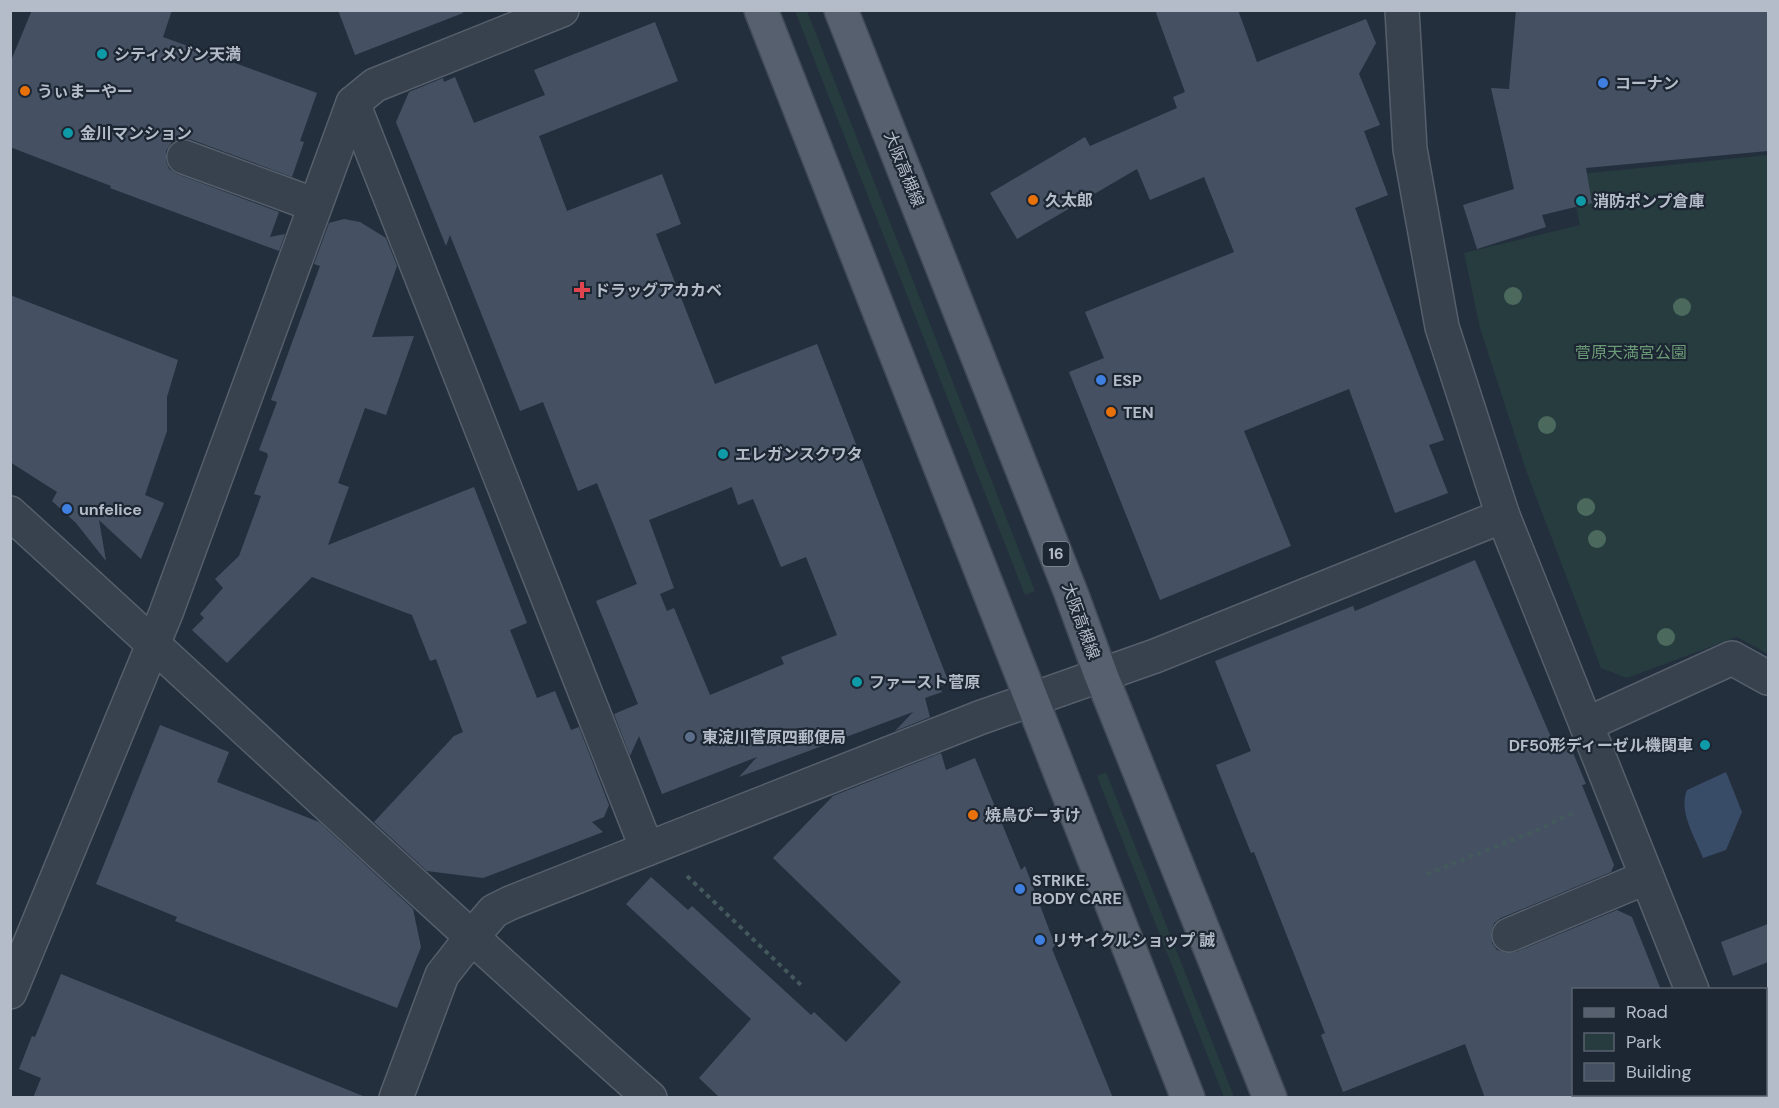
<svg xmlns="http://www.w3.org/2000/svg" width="1779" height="1108" font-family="'DM Sans','Noto Sans JP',sans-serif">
	<rect width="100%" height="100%" fill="#242f3e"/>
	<g fill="#263c3f">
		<path d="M795 11H807L1035 591 1025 595Z"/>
		<path d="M1768 155V654L1737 637 1627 678 1601 668 1527 473 1480 328 1464 253 1580 225 1570 175Z"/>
		<path d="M1106 772 1234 1097H1224L1097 776Z"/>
	</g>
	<path fill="#394c67" d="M1726 772 1742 812 1726 850 1703 858C1695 837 1678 811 1687 790Z"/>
	<g fill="#455162" fill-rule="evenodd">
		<path d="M32 10H172L163 37 317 93 300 141 304 142 292 177 190 139H180L172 142 166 151V161L169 169 177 174 279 212 270 237 285 234 279 251 110 188 111 186 10 147V63Z"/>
		<path d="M338 10H463V13L355 55Z"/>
		<path d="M1155 10H1238L1257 62 1366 19 1376 43 1359 74 1380 125 1364 131 1388 195 1355 208 1444 440 1429 445 1448 493 1395 513 1349 389 1244 431 1291 546 1160 600 1069 372 1104 358 1085 312 1234 252 1204 177 1150 200 1137 169 1017 239 990 193 1085 137 1090 146 1177 108 1173 97 1185 92Z"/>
		<path d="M1516 10H1768V151L1586 168 1592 203 1542 215 1546 227 1477 249 1463 205 1514 189 1491 88 1509 89Z"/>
		<path d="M655 22 678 81 539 136 567 211 662 174 681 224 656 234 715 384 817 344 949 683 940 687 942 692 925 698 930 717 895 731 913 712 739 777 757 757 662 794 639 736 630 756 614 714 638 704 596 601 637 584 597 483 578 491 543 402 520 411 450 235 446 246 396 122 409 92 443 78 444 82 455 77 474 123 545 95 534 70ZM732 487 738 505 753 499 781 567 806 557 837 635 781 657 784 664 710 695 674 608 667 611 660 594 674 588 649 520Z"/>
		<path d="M344 219 360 222 386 238 397 266 372 337 414 336 386 415 365 408 338 483 349 487 328 545 474 487 527 623 510 630 537 698 555 691 571 730 579 727 609 805 604 817 592 822 603 832 483 878 427 871 374 822 454 736 463 732 436 659 430 661 412 615 312 577 227 663 192 630 204 618 200 614 223 588 215 579 239 556 261 496 254 494 268 456 267 453 259 450 277 402 271 400 320 266 314 264 329 223Z"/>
		<path d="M10 295 178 360 167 397V431L145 495 164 503 141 559 99 520 106 561 76 523 52 501 57 492 10 462Z"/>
		<path d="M1475 560 1553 742 1566 736 1586 784 1582 785 1614 865 1611 872 1501 918 1494 923 1491 932 1492 943 1497 950 1506 953 1516 952 1617 910 1632 917 1661 990H1574V1098H1485L1465 1044 1343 1092 1321 1035 1325 1033 1254 852 1251 853 1216 765 1251 751 1215 661 1353 606 1355 611Z"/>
		<path d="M160 725 229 752 217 782 319 822 413 909 421 947 397 1008 175 921 177 917 96 884Z"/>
		<path d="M941 753 946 770 975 758 1021 870 1025 866 1055 945 1052 949 1113 1098H720L699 1078 751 1019 626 904 651 877 688 910 692 906 811 1015 814 1012 846 1042 901 982 773 858 833 796Z"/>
		<path d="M1768 924V962L1733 976 1721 942Z"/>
		<path d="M61 974 363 1096V1098H33L41 1078 19 1069 32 1036 35 1037Z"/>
	</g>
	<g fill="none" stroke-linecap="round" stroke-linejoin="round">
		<defs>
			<g id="minor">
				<path d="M184 157 315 205"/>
				<path d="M1587 724 1732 658 1768 678"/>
				<path d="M1509 935 1647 877"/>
				<path d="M396 1098 442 975 471 938"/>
			</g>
			<g id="tertiary">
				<path d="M1402 10 1410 149 1442 327 1503 516 1692 990"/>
				<path d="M353 103 647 849"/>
				<path d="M10 513C224 708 434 906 650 1098"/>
				<path d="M471 938 494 911 510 903 979 718 1155 656 1503 516"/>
				<path d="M10 992 166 613 353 103 375 85 562 10"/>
				<path d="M1734 1094 1735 1098"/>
			</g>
			<g id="primary">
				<path d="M761 10 1188 1098"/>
				<path d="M841 10 1071 593 1101 675 1270 1098"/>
			</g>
		</defs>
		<use href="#minor" stroke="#565f6c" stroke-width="36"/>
		<use href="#tertiary" stroke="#565f6c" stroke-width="36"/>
		<use href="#primary" stroke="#414a57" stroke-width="36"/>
		<g stroke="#44595c" stroke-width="4" stroke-dasharray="4.5 4.5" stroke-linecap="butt">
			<path d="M1427 874 1545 827 1551 823 1576 812"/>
			<path d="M687 876 804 988"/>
		</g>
		<use href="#minor" stroke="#38414e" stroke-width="33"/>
		<use href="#tertiary" stroke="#38414e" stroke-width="33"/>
		<use href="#primary" stroke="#56606e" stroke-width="33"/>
	</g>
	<g fill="#4b6a5d">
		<circle cx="1513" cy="296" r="9"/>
		<circle cx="1682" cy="307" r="9"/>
		<circle cx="1547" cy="425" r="9"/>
		<circle cx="1586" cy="507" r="9"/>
		<circle cx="1597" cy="539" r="9"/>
		<circle cx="1666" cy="637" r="9"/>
	</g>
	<g fill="#0f9aa8" stroke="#1d2633" stroke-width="2">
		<circle cx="102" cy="54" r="6"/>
		<circle cx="68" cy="133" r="6"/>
		<circle cx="1581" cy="201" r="6"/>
		<circle cx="723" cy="454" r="6"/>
		<circle cx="857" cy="682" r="6"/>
		<circle cx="1705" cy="745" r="6"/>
	</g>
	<g fill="#3f7fe0" stroke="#1d2633" stroke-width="2">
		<circle cx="1603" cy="83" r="6"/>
		<circle cx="1101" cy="380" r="6"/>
		<circle cx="67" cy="509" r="6"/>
		<circle cx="1020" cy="889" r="6"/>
		<circle cx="1040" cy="940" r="6"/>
	</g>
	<g fill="#e8710a" stroke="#1d2633" stroke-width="2">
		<circle cx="25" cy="91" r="6"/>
		<circle cx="1033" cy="200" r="6"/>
		<circle cx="1111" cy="412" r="6"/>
		<circle cx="973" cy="815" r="6"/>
	</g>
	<path fill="#e0444e" stroke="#1d2633" stroke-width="2" d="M579 281h6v6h6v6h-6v6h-6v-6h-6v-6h6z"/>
	<circle fill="#5c6f8a" stroke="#1d2633" stroke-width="2" cx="690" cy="737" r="6"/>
	<g text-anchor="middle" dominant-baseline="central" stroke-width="4.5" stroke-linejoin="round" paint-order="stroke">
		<rect fill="#1d2633" stroke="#878f9c" stroke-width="1.5" x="1042.5" y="542" width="27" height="24" rx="4.5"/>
		<g font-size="15" font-weight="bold" fill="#b4bcc9">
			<text x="1056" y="554">16</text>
		</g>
		<g font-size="16" font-weight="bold" fill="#b4bcc9" stroke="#1d2633" text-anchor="start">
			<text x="114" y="54">シティメゾン天満</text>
			<text x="1615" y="83">コーナン</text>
			<text x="37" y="91">うぃまーやー</text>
			<text x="80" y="133">金川マンション</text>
			<text x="1045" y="200">久太郎</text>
			<text x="1593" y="201">消防ポンプ倉庫</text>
			<text x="594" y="290">ドラッグアカカベ</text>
			<text x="1113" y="380">ESP</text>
			<text x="1123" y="412">TEN</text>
			<text x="735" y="454">エレガンスクワタ</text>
			<text x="79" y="509">unfelice</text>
			<text x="869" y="682">ファースト菅原</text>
			<text x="702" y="737">東淀川菅原四郵便局</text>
			<text x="1693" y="745" text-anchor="end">DF50形ディーゼル機関車</text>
			<text x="985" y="815">焼鳥ぴーすけ</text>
			<text x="1032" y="880">STRIKE.<tspan x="1032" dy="18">BODY CARE</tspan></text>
			<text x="1052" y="940">リサイクルショップ 誠</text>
		</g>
		<g font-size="16" fill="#b4bcc9" stroke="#1d2633">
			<text transform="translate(904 169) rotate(68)">大阪高槻線</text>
			<text transform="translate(1081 621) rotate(70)">大阪高槻線</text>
		</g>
		<g font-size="16" fill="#6b9a76" stroke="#1d2633">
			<text x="1631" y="352">菅原天満宮公園</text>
		</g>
	</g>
	<rect width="1779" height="1108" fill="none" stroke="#b4bcc9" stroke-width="24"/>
	<rect x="1572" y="988" width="195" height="108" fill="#1d2633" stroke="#59626f" stroke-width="1.5"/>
	<rect x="1584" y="1008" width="30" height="9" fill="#56606e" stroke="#59626f" stroke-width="1.5"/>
	<text x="1626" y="1018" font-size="18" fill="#b4bcc9">Road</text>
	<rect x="1584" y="1033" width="30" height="18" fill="#263c3f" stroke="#59626f" stroke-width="1.5"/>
	<text x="1626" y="1048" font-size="18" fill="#b4bcc9">Park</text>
	<rect x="1584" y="1063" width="30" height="18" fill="#455162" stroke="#59626f" stroke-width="1.5"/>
	<text x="1626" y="1078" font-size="18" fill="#b4bcc9">Building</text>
</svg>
